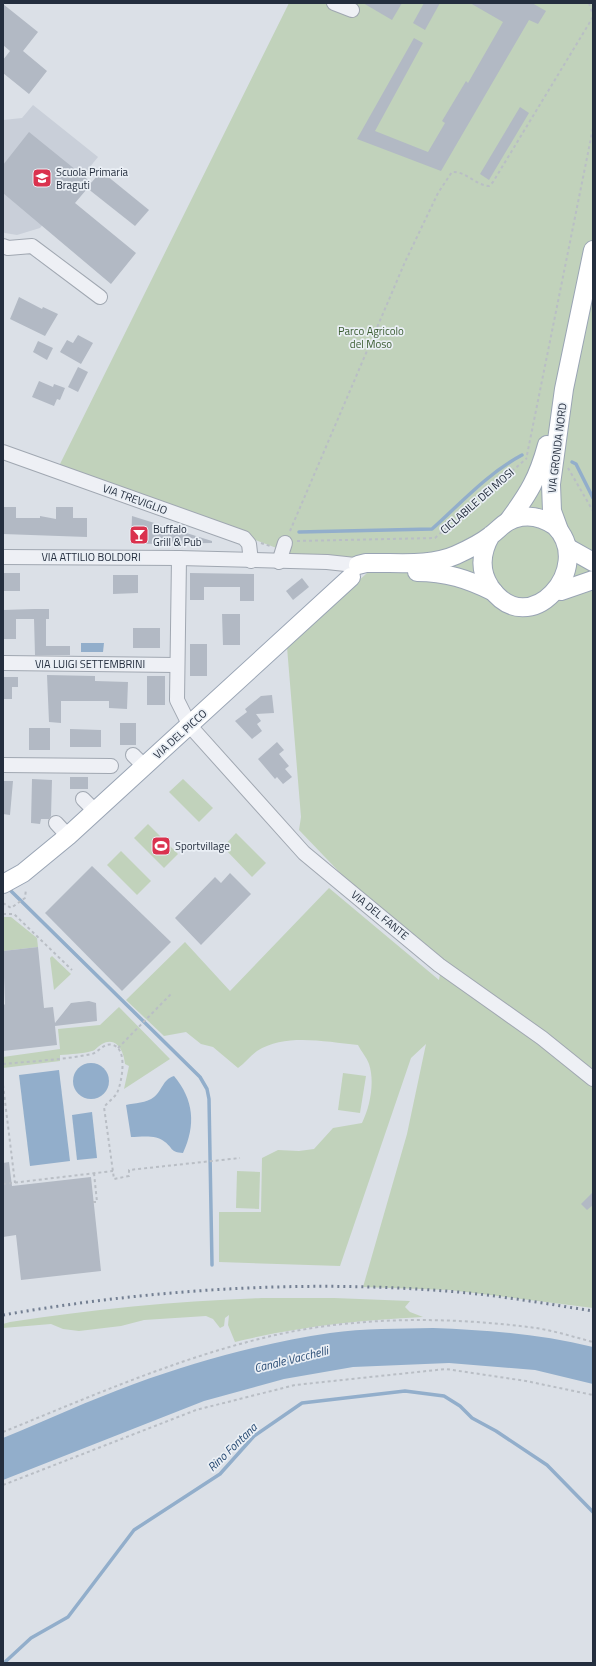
<svg xmlns="http://www.w3.org/2000/svg" width="596" height="1666" font-family="'Titillium Web',sans-serif">
	<rect width="100%" height="100%" fill="#dbe0e7"/>
	<path fill="#c9cfd9" d="M33 105 98 157 40 228 17 235 5 233 3 232V120L22 118Z"/>
	<g fill="#c1d2bb">
		<path d="M289 3H593V1308L450 1290 363 1287 407 1134 426 1044 411 1058 340 1266 219 1262V1212H261L262 1158 278 1150 299 1151 314 1149 333 1128 362 1123C370 1107 375 1082 369 1064 367 1058 361 1051 358 1045 325 1042 286 1033 257 1051 250 1056 245 1063 238 1068L213 1047 201 1044 186 1032 164 1036 126 1000 185 942 230 991 329 888 439 980 442 963 371 905 299 830 301 817 287 647 380 561 295 555 59 466Z"/>
		<path d="M183 779 213 808 199 822 169 792Z"/>
		<path d="M148 824 178 854 164 868 134 838Z"/>
		<path d="M236 833 266 863 252 877 223 847Z"/>
		<path d="M121 851 151 881 137 895 107 865Z"/>
		<path d="M3 917H11L37 938 38 947 3 951Z"/>
		<path d="M52 956 71 974 54 990 50 958Z"/>
		<path d="M119 1007 170 1059 124 1089 129 1066 125 1064C124 1052 117 1036 102 1044 98 1046 95 1051 92 1051 82 1054 71 1054 60 1055V1061L3 1068V1057L60 1049 58 1029 100 1025Z"/>
		<path d="M343 1073 366 1076 360 1113 338 1110Z"/>
		<path d="M237 1171 260 1172 259 1209 236 1208Z"/>
		<path d="M262 1298H334L410 1301 405 1307 410 1312 423 1317C359 1320 296 1327 235 1342L228 1325 229 1315 225 1318 224 1326 220 1328 213 1319 206 1316 144 1320 121 1326 79 1331 63 1329 51 1324 3 1328V1324L10 1322C94 1309 177 1301 262 1298Z"/>
	</g>
	<g fill="#92aecb">
		<path d="M81 643H104L103 652H81Z"/>
		<circle cx="91" cy="1081" r="18"/>
		<path d="M59 1070 70 1161 30 1166 19 1075Z"/>
		<path d="M174 1076C194 1100 196 1125 183 1153 170 1152 173 1148 165 1142 156 1134 141 1137 131 1137L126 1105C134 1103 147 1103 154 1097 163 1090 162 1080 174 1076Z"/>
		<path d="M92 1112 97 1158 77 1160 72 1115Z"/>
		<path d="M433 1328C487 1330 540 1334 593 1347V1384L535 1370 449 1363 353 1367 284 1379 204 1401 3 1480V1438C47 1420 90 1400 134 1384 198 1361 263 1343 330 1333 364 1328 399 1329 433 1328Z"/>
	</g>
	<g fill="none" stroke-linecap="round" stroke-linejoin="round">
		<g stroke="#92aecb" stroke-width="3.5">
			<path d="M572 462 576 464 593 498"/>
			<path d="M299 532 432 529C460 504 488 473 522 455"/>
			<path d="M11 891 200 1077 207 1089 209 1099 212 1265"/>
			<path d="M4 1663 31 1638 68 1617 134 1530 220 1474 254 1436 302 1403 405 1391 444 1396 460 1406 472 1418 496 1431 547 1465 593 1512"/>
		</g>
	</g>
	<g fill="#b2b9c4">
		<path d="M363 3H402L392 20Z"/>
		<path d="M424 3H440L425 30 413 23Z"/>
		<path d="M470 3H532L546 11 538 24 529 20 441 171 357 139 414 38 423 43 375 131 428 152 445 123 442 121 466 81 468 83 503 22Z"/>
		<path d="M3 4 38 32 23 51 47 71 29 94 3 73V60L10 51 3 45Z"/>
		<path d="M520 107 529 113 489 180 480 174Z"/>
		<path d="M29 132 92 183 75 203 136 253 111 284 3 193V165Z"/>
		<path d="M101 171 149 210 135 226 87 188Z"/>
		<path d="M19 297 42 309 43 307 58 314 45 336 10 319Z"/>
		<path d="M78 335 93 343 81 364 60 352 67 340 73 343Z"/>
		<path d="M38 341 53 348 47 360 33 352Z"/>
		<path d="M78 367 88 372 78 392 68 387Z"/>
		<path d="M39 381 53 387 54 384 65 388 60 400 57 399 54 406 32 397Z"/>
		<path d="M3 507H16V518H40V516L56 519V507H73V518H87V537L3 534Z"/>
		<path d="M132 516 212 541V543L131 544Z"/>
		<rect x="3" y="573" width="17" height="18"/>
		<path d="M190 573 254 574V601H240V587H204V600H190Z"/>
		<path d="M113 575H138V593L113 594Z"/>
		<path d="M302 578 309 587 293 600 286 591Z"/>
		<path d="M34 609H49V619H46V646H70V655H35L34 619H16V639H3V610Z"/>
		<path d="M222 614H240V645H223Z"/>
		<rect x="133" y="628" width="27" height="20"/>
		<rect x="190" y="644" width="17" height="32"/>
		<path d="M47 675 95 676V681L128 682 127 709 109 708V701H61V723L49 722Z"/>
		<rect x="147" y="676" width="18" height="29"/>
		<path d="M3 677H18V687H12V699H3Z"/>
		<path d="M272 695 274 713 256 714 261 721 257 724 262 731 252 739 235 721 247 712 245 709 261 696Z"/>
		<rect x="120" y="723" width="16" height="22"/>
		<rect x="29" y="728" width="21" height="22"/>
		<path d="M70 729 101 730V747H70Z"/>
		<path d="M277 742 284 750 279 754 289 766 285 769 292 777 283 784 277 777 275 779 258 759Z"/>
		<rect x="70" y="777" width="18" height="12"/>
		<path d="M32 779 52 780 51 816 49 819H41L40 824 31 823Z"/>
		<path d="M3 781H13L10 815 3 814Z"/>
		<path d="M92 866 171 942 122 991 45 913Z"/>
		<path d="M230 873 251 894 201 945 175 918 215 877 221 883Z"/>
		<path d="M38 947 44 1008 53 1007 55 1023 71 1003 89 1001 96 1003 97 1021 55 1026 57 1045 3 1051V1006L5 1004 3 951Z"/>
		<path d="M9 1162 12 1186 91 1177 101 1271 21 1280 16 1235 3 1237V1163Z"/>
		<path d="M593 1192V1205L587 1210 581 1204Z"/>
	</g>
	<g fill="none" stroke-linecap="round" stroke-linejoin="round">
		<defs>
			<g id="minor">
				<path d="M334 3 352 10"/>
				<path d="M3 246 8 248 32 246 100 297"/>
				<path d="M3 452 244 538 249 544 251 561"/>
				<path d="M3 557 179 558 327 562 355 565"/>
				<path d="M179 558 177 700 190 726 304 853 439 965 542 1038 593 1079"/>
				<path d="M279 562 285 543"/>
				<path d="M3 663 176 665"/>
				<path d="M133 755 144 766"/>
				<path d="M3 765 111 766"/>
				<path d="M83 799 95 811"/>
				<path d="M56 823 68 836"/>
			</g>
			<g id="major">
				<path d="M509 520C529 493 538 478 547 445"/>
				<path d="M559 530 552 511 551 484 564 389 593 250"/>
				<path d="M570 549 593 562"/>
				<path d="M358 565 366 563C395 562 429 567 456 555 467 550 481 543 490 536 502 527 505 520 521 517 533 515 545 519 555 526 596 567 529 644 490 587 479 570 481 552 491 535"/>
				<path d="M417 572C446 572 468 579 494 592"/>
				<path d="M561 591 593 580"/>
				<path d="M3 884 23 873 68 836 351 577"/>
			</g>
		</defs>
		<use href="#minor" stroke="#a0a7b1" stroke-width="16"/>
		<use href="#major" stroke="#99a4b4" stroke-width="20"/>
		<g stroke="#b9bec5" stroke-width="2" stroke-dasharray="3 3" stroke-linecap="butt">
			<path d="M589 3 593 15"/>
			<path d="M527 455 593 128"/>
			<path d="M568 468 593 511"/>
			<path d="M290 531 405 262 438 193 452 172C466 171 475 185 489 186L493 182 593 17"/>
			<path d="M297 541 435 538 527 458"/>
			<path d="M261 543 270 546"/>
			<path d="M3 903 11 908 25 898 26 889"/>
			<path d="M3 914H14L72 970"/>
			<path d="M118 1048 171 994"/>
			<path d="M3 1064C32 1061 63 1060 92 1054 99 1052 104 1042 113 1045 128 1049 122 1082 117 1093 114 1098 108 1102 104 1107L114 1179 129 1176V1170L240 1158"/>
			<path d="M3 1085 15 1183"/>
			<path d="M3 1184 113 1171"/>
			<path d="M93 1202H97L94 1173"/>
			<path d="M3 1432C87 1398 171 1361 259 1339 347 1316 446 1316 536 1328 555 1331 574 1337 593 1342"/>
			<path d="M3 1485 196 1410 295 1385 446 1369 526 1381 593 1395"/>
		</g>
		<use href="#minor" stroke="#eef0f5" stroke-width="14"/>
		<use href="#major" stroke="#fff" stroke-width="18"/>
		<path stroke="#737f92" stroke-width="3" stroke-dasharray="2 4" stroke-linecap="butt" d="M3 1315C152 1289 307 1279 458 1292 503 1296 548 1304 593 1311"/>
	</g>
	<defs>
		<symbol id="school-square" viewBox="-11 -11 22 22"><rect x="-9" y="-9" width="18" height="18" rx="4" fill="#da324e" stroke="#eaeff5"/><path d="M0-5L7-2L0 1L-7-2ZM-4 1L0 2.5L4 1V4Q0 6-4 4Z" fill="#fff"/></symbol>
		<symbol id="bar-square" viewBox="-11 -11 22 22"><rect x="-9" y="-9" width="18" height="18" rx="4" fill="#da324e" stroke="#eaeff5"/><path d="M-6-5H6L.8 .8V4.5H3.5V6h-7V4.5H-.8V.8Z" fill="#fff"/></symbol>
		<symbol id="stadium-square" viewBox="-11 -11 22 22"><rect x="-9" y="-9" width="18" height="18" rx="4" fill="#da324e" stroke="#eaeff5"/><path d="M0-5a6.5 5 0 1 0 0 10a6.5 5 0 1 0 0-10ZM-3.5-1.8h7v3.6h-7Z" fill="#fff"/></symbol>
	</defs>
	<g fill-rule="evenodd">
		<use href="#school-square" x="31" y="167" width="22" height="22"/>
		<use href="#bar-square" x="128" y="524" width="22" height="22"/>
		<use href="#stadium-square" x="150" y="835" width="22" height="22"/>
	</g>
	<g text-anchor="middle" dominant-baseline="central" stroke-width="3.5" stroke-linejoin="round" paint-order="stroke">
		<g font-size="11" fill="#242e3e" stroke="#eaeff5" text-anchor="start">
			<text x="56" y="172">Scuola Primaria<tspan x="56" dy="13">Braguti</tspan></text>
			<text x="153" y="529">Buffalo<tspan x="153" dy="13">Grill &amp; Pub</tspan></text>
			<text x="175" y="846">Sportvillage</text>
		</g>
		<g font-size="11" fill="#395b30" stroke="#eaeff5">
			<text x="371" y="331">Parco Agricolo<tspan x="371" dy="13">del Moso</tspan></text>
		</g>
		<g font-size="11" fill="#242e3e" stroke="#eaeff5">
			<text transform="translate(557 448) rotate(-83)">VIA GRONDA NORD</text>
			<text transform="translate(135 499) rotate(20)">VIA TREVIGLIO</text>
			<text transform="translate(477 501) rotate(-41)">CICLABILE DEI MOSI</text>
			<text x="91" y="557">VIA ATTILIO BOLDORI</text>
			<text x="90" y="664">VIA LUIGI SETTEMBRINI</text>
			<text transform="translate(180 734) rotate(-42)">VIA DEL PICCO</text>
			<text transform="translate(380 915) rotate(39)">VIA DEL FANTE</text>
		</g>
		<g font-size="12" font-style="italic" fill="#2b4d75" stroke="#eaeff5">
			<text transform="translate(291 1359) rotate(-14)">Canale Vacchelli</text>
			<text transform="translate(232 1447) rotate(-44)">Rino Fontana</text>
		</g>
	</g>
	<rect width="596" height="1666" fill="none" stroke="#242e3e" stroke-width="8"/>
</svg>
